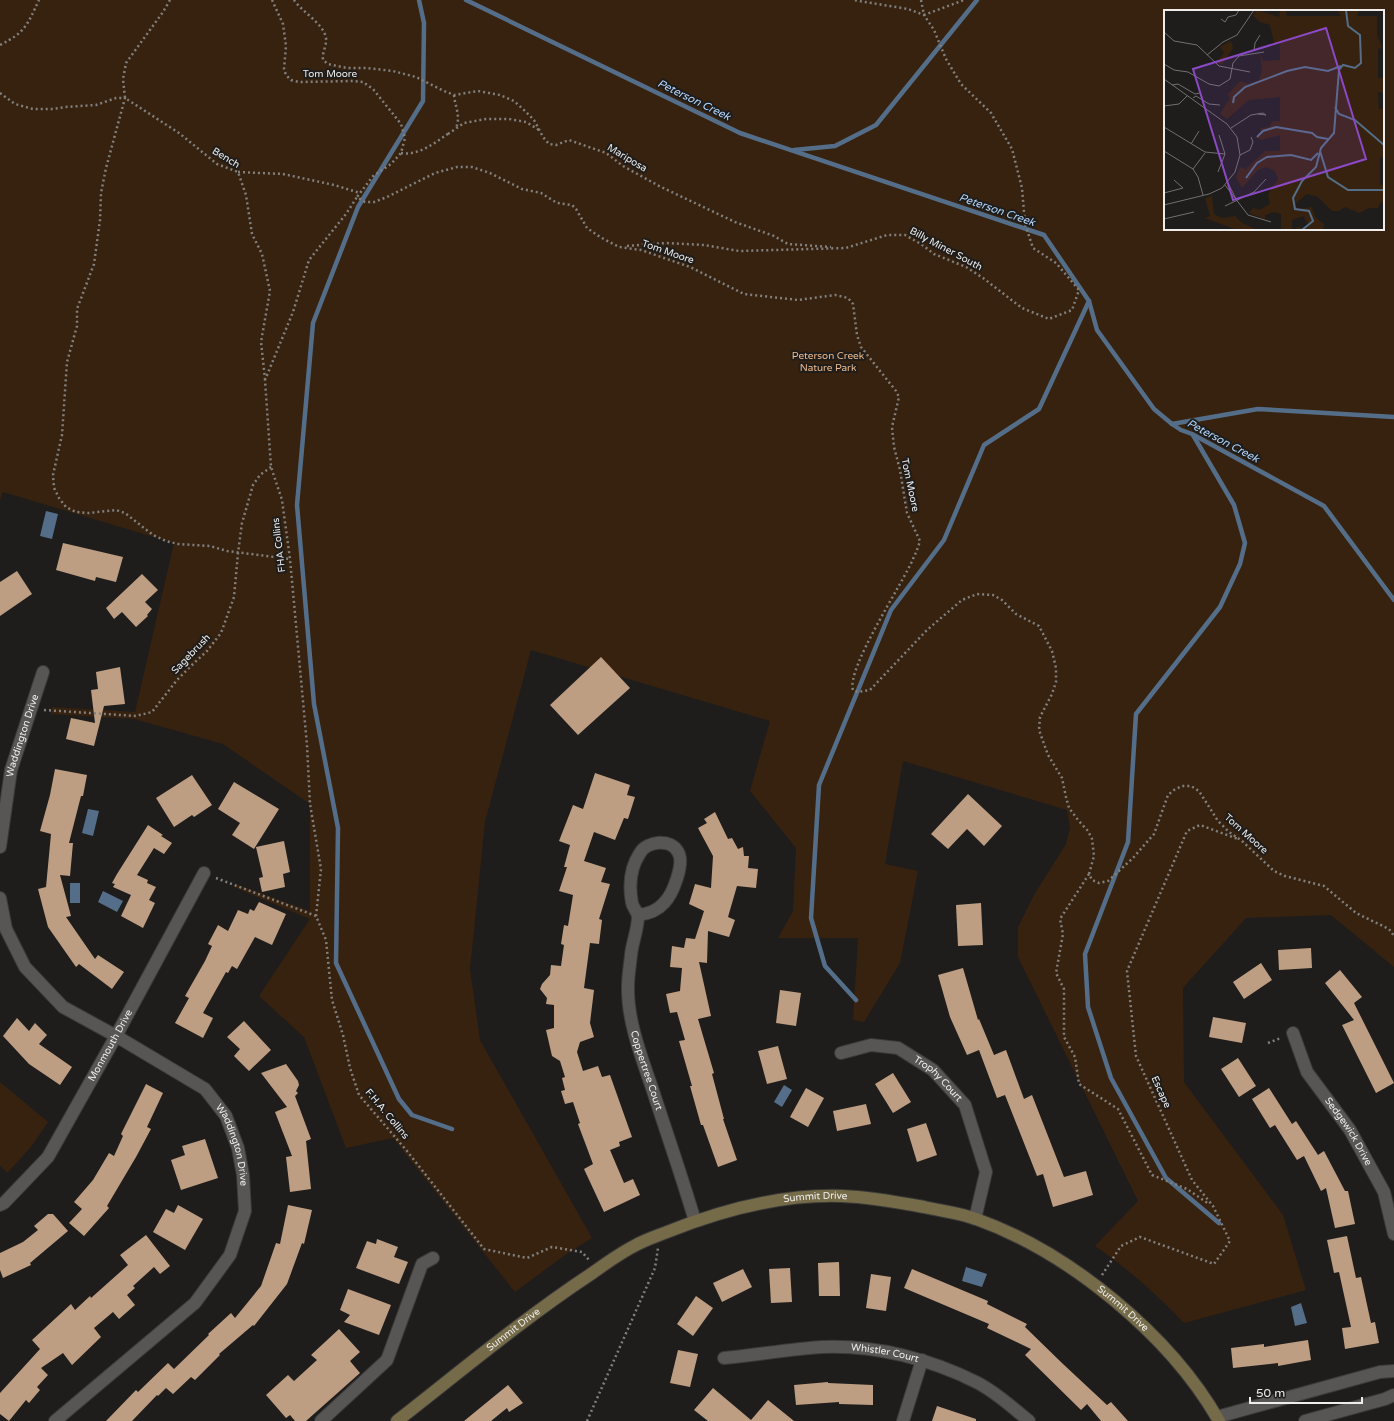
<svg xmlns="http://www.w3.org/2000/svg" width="1394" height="1421" font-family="'Varela Round',sans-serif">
	<rect width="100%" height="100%" fill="#1e1d1b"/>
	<g fill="#37220f" fill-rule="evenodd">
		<path d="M0 0H1394V967L1331 915 1246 918 1183 988 1184 1082 1283 1215 1306 1290 1184 1323C1157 1294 1128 1269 1095 1246L1138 1201 1018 957V927L1034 895 1066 844 1070 828 1067 810 903 761 885 864 918 871 900 963 864 1022 853 1020 858 938H778L793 911 796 848 750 791 770 721 531 650 485 822 470 969 480 1040 592 1238 565 1255 515 1292 393 1138 346 1148 304 1037 259 996 310 919 234 887 235 884 310 911V804L223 744 134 719 51 714 52 707 135 712 174 543 3 492 0 500ZM1165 11H1383V229H1165Z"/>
		<path d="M0 1082 48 1122 31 1147 7 1173 0 1165Z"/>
	</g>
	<g fill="#546e89">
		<path d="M46 511 58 514 52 539 40 536Z"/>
		<path d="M88 809 99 811 93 836 82 833Z"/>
		<rect x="70" y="883" width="10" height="20"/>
		<path d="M103 891 123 901 117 912 98 902Z"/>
		<path d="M784 1085 792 1090 782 1107 774 1102Z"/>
		<path d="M966 1267 987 1274 982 1287 962 1281Z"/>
		<path d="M1301 1303 1307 1323 1295 1326 1291 1307Z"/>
	</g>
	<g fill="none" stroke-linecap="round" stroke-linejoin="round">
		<g stroke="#546e89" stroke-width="4.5">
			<path d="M419 0 424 23 423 101 358 207 313 323 297 505 314 704 338 828 336 963 399 1099 412 1115 452 1129"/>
			<path d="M466 0 740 133 1044 235 1089 301 1097 330 1154 409 1172 424 1181 430 1192 434 1324 506 1394 600"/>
			<path d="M794 150 835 146 876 125 977 0"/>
			<path d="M1172 424 1258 409 1394 417"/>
			<path d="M1193 435 1234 505 1245 543 1240 564 1220 607 1136 714 1128 842 1085 954 1088 1007 1111 1078 1166 1178 1219 1223"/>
			<path d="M856 1000 825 966 811 918 819 785 891 610 944 540 984 445 1039 409 1089 301"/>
		</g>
	</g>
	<g fill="#be9e83">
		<path d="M63 543 123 557 116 582 96 577 95 581 56 570Z"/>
		<path d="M17 571 32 594 0 616V582Z"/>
		<path d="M142 574 158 590 145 602 152 609 147 615 148 616 136 627 122 612 114 619 106 608Z"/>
		<path d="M601 657 630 688 578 735 550 705Z"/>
		<path d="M120 667 125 704 104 706 94 746 66 739 71 718 95 723 91 690 98 689 96 672Z"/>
		<path d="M55 769 87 775 83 796H81L69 843H73L70 876 60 875 71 916 66 917 95 959 98 955 124 972 112 989 79 964 76 967 48 927 38 889 46 887 51 834 40 831 50 795Z"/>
		<path d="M595 773 630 785 627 795 635 797 628 819 624 818 615 840 594 832 584 861 606 868 601 882 610 884 599 919 602 920 599 944 590 943 584 988 594 990 590 1023 594 1037 580 1042 577 1052 583 1071 598 1066 602 1077 610 1075 632 1137 619 1142 620 1146 610 1150 624 1183 633 1179 640 1195 604 1212 584 1169 593 1164 578 1124 580 1123 573 1102 565 1104 561 1091 565 1090 562 1078 565 1077 560 1061 552 1056 546 1030 554 1028V1005L546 1004 547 998 540 989 542 984 550 975 551 965 561 966 564 945 561 944 564 925 568 926 573 895 559 891 567 867H564L570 845 559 841 573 805 583 809Z"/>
		<path d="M192 775 212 805 194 817 192 815 174 827 156 798Z"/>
		<path d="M234 782 279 809 254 849 232 835 240 823 218 809Z"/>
		<path d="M968 794 1002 826 984 846 967 829 948 849 931 834Z"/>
		<path d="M715 812 728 839 732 838 738 849 743 847 744 856H749L748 868 758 869 756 888 737 886 728 917 735 920 729 937 708 931 707 963 699 962 711 1016 698 1019 714 1073 712 1074 724 1119H723L737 1160 718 1167 703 1125H701L690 1086H692L679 1041 685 1040 677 1012 670 1013 666 994 680 991 682 968 670 967 672 946 684 948 686 938 695 939 704 911 689 904 695 884 711 888 713 856 698 828 707 823 704 819Z"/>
		<path d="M148 825 163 835 161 836 172 843 164 854 154 848 137 875 148 880 147 883 156 887 149 900 155 903 143 928 121 916 131 895 113 887 115 884 112 883 117 874Z"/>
		<path d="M284 841 290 872 283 874 285 887 262 892 259 878 263 877 256 847Z"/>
		<path d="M259 902 286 914 272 945 255 937 237 969 232 966 228 973 226 972 203 1013 213 1018 203 1038 175 1023 189 998 185 996 205 961 212 946 208 944 218 925 228 931 238 910 248 914 250 909 254 911Z"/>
		<path d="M981 903 983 945 958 946 956 905Z"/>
		<path d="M1311 948 1312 968 1279 970 1278 950Z"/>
		<path d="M1261 963 1272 980 1244 999 1233 982Z"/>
		<path d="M963 968 978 1020 979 1019 994 1055 1006 1050 1024 1099 1032 1095 1064 1177 1086 1171 1093 1195 1053 1207 1043 1174 1037 1176 1005 1095 997 1098 979 1050 967 1055 950 1017 938 975Z"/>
		<path d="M1340 970 1362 997 1354 1003 1394 1083 1376 1093 1342 1025 1354 1020 1325 983Z"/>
		<path d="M780 990 801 993 796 1026 776 1023Z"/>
		<path d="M1213 1017 1246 1023 1242 1043 1209 1037Z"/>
		<path d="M17 1018 29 1031 35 1023 47 1035 39 1044 72 1067 60 1085 29 1064 3 1036Z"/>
		<path d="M244 1021 271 1050 249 1071 234 1056 240 1049 227 1037Z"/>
		<path d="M778 1046 787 1079 767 1084 758 1051Z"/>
		<path d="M1238 1058 1256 1086 1239 1097 1221 1069Z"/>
		<path d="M286 1064 298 1081 299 1085 296 1091 298 1093 295 1096 311 1139 306 1141 311 1189 290 1192 286 1157 292 1156 275 1112 287 1107 261 1073Z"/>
		<path d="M893 1073 911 1102 893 1113 875 1084Z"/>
		<path d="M146 1084 163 1093 147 1127 151 1129 136 1157 107 1206 109 1208 84 1236 69 1223 82 1209 74 1202 93 1180 109 1153 114 1156 123 1136 121 1134Z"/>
		<path d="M806 1088 824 1098 808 1127 790 1117Z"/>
		<path d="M1269 1088 1292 1124 1296 1121 1318 1155 1324 1151 1345 1191H1348L1355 1224 1335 1228 1326 1188 1321 1191 1304 1156 1297 1160 1275 1125 1270 1128 1252 1099Z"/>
		<path d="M866 1104 871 1124 837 1131 833 1111Z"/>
		<path d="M926 1123 937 1155 917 1162 907 1129Z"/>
		<path d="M205 1139 218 1178 181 1190 171 1160 185 1155 182 1146Z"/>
		<path d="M178 1205 203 1219 185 1250 153 1232 166 1209 174 1213Z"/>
		<path d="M288 1205 312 1210 304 1244 302 1243 287 1284 254 1326 253 1325 219 1354 220 1355 195 1380 191 1377 173 1394 166 1388 158 1396 157 1395 132 1421H106L136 1390 138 1392 168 1363 174 1369 209 1335 208 1334 231 1313 235 1318 261 1286 276 1243 280 1244Z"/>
		<path d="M48 1214H53L68 1231 30 1263 31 1265 3 1278 0 1270V1253L23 1242 38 1230 34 1226Z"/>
		<path d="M146 1235 170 1266 160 1274 154 1267 133 1286 135 1288 127 1295 135 1305 119 1319 113 1312 94 1328 101 1337 72 1365 63 1353 41 1368 48 1375 37 1387 40 1390 29 1403 26 1400 9 1421 0 1414V1393L40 1349 32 1340 71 1304 75 1310 90 1296 91 1298 128 1265 120 1255Z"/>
		<path d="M1347 1236 1356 1278 1361 1277 1371 1323 1375 1322 1379 1343 1345 1349 1342 1328 1351 1327 1339 1272 1334 1273 1327 1240Z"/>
		<path d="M377 1239 398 1247 394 1257 408 1262 399 1284 356 1268 367 1241 376 1244Z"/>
		<path d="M839 1262 840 1296H819L818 1263Z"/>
		<path d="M790 1268 792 1302 771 1303 769 1269Z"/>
		<path d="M743 1269 752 1287 722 1302 713 1283Z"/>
		<path d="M912 1269 988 1301 987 1304 1027 1324 1025 1327 1063 1364 1107 1405 1111 1402 1128 1421H1101L1087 1404 1081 1410 1025 1355 1031 1349 987 1328 989 1324 904 1288Z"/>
		<path d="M871 1274 891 1277 886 1311 866 1308Z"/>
		<path d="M348 1289 391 1305 379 1335 344 1322 350 1315 340 1310Z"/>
		<path d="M696 1296 713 1308 693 1336 677 1324Z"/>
		<path d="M339 1329 360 1352 350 1361 360 1373 306 1421H295L290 1415 286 1418 266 1395 288 1375 294 1381 317 1360 311 1355Z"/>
		<path d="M1308 1340 1311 1360 1278 1366V1363L1233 1368 1231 1348 1264 1344V1347Z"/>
		<path d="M678 1350 698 1354 690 1387 670 1383Z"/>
		<path d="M828 1382V1383L873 1385V1405L839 1404V1402L796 1405 794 1385Z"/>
		<path d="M508 1385 523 1403 509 1412 507 1408 491 1421H464Z"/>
		<path d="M713 1388 751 1420 768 1400 794 1421H708L694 1410Z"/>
		<path d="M937 1406 976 1419V1421H932Z"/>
	</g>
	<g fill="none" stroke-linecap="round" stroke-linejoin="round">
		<defs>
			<g id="minor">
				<path id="s1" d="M0 847 11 770 43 672"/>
				<path id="s2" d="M0 898 6 929 25 967 63 1007 116 1036 205 1089 226 1116 238 1148 243 1175 245 1211 230 1255 195 1303 55 1421"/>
				<path id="s3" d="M638 915C648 914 657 911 664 903 673 894 685 863 678 852 671 838 647 841 640 853 630 868 629 887 632 903 633 908 638 912 638 917 638 929 632 943 631 955 630 965 628 976 628 986 627 1021 642 1058 653 1091 667 1134 682 1177 695 1221"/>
				<path id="s4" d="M1293 1033 1307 1072 1350 1130 1384 1192 1394 1234"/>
				<path id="s5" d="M841 1053 871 1045 898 1048 933 1070 965 1105 986 1172 975 1219"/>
				<path id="s6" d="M0 1205 4 1203 48 1157 116 1036 204 873"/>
				<path id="s7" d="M724 1358C757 1355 790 1349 823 1347 876 1345 931 1359 978 1383 997 1393 1013 1408 1029 1421"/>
				<path d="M1217 1417 1380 1372 1394 1371"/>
				<path d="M321 1421 387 1360 422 1264 433 1258"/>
				<path d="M903 1421 922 1360"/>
				<path d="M1305 1421 1385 1399 1394 1395"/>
			</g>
			<g id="secondary">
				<path id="s8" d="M397 1421C461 1371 523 1319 591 1274 605 1264 620 1253 636 1245 645 1240 657 1236 667 1232 722 1210 782 1194 842 1196 869 1197 897 1202 924 1207 941 1211 960 1213 976 1219 1069 1252 1170 1335 1219 1421"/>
			</g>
		</defs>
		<use href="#minor" stroke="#3b3a39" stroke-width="14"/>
		<use href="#secondary" stroke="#3b3a39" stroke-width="14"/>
		<g stroke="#81807e" stroke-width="2.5" stroke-dasharray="2 3" stroke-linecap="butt">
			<path d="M170 0 163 12 126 63 123 79 125 98 179 133 217 164 238 172 246 195 252 234 262 254 270 291 261 342 265 379"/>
			<path d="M272 0 283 24 286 46 284 69 286 75 291 80 299 82 353 81 363 82 373 89 401 124 405 138 401 153 391 164 373 176 357 197 365 202H374L387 197 435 173 457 167H472L490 173 522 189 541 193 557 203 572 205 576 209 587 228 600 237 619 247 641 250 690 267 744 294 798 300 835 295 848 298 853 304 857 335 861 347 896 391 899 397 892 427 894 447 900 470 907 513 920 541C918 547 916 553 913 559 903 583 846 669 853 690L858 692 870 690 927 630 962 600 977 594 993 595 1002 600 1016 614 1039 626 1052 651 1056 668V682L1052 694 1040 717 1039 730 1048 755 1062 778 1066 797 1069 808 1078 820 1088 831 1092 839 1094 856 1089 874 1092 880 1099 883 1108 881 1133 858 1154 834 1168 795 1174 790 1182 786H1191L1199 791 1218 821 1229 832 1242 841 1274 871 1285 876 1324 886 1356 913 1389 929 1394 936"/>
			<path d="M294 0C301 11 324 24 326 38 327 45 322 52 323 60L328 64 347 68H367L393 71 416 77 444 91 454 95 478 91 500 95 514 101 524 110 534 120 543 137 549 144 556 145 569 140 606 153 623 166 659 186 735 222 774 236 788 244 831 247"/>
			<path d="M921 0 924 15 964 0"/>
			<path d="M0 45C26 32 27 25 39 0"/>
			<path d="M0 93 15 104 33 109H53L65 107 96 105 116 98H125L106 168 101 193 100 220 94 264 77 309V326L67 362 62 435 53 475 54 488 59 498 66 507 76 512 89 513 116 510 125 513 153 535 166 541 178 544 210 546 227 551 290 559"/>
			<path d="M454 95C455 107 461 116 456 128"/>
			<path d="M448 134 464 123 486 119H509L526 122 539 130"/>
			<path d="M401 153C418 156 435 143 449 133"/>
			<path d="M238 172 283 174 334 185 360 193"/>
			<path d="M627 246 666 243 704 245 739 251 846 248 887 235H905L921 244 934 254 966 267 983 278 1022 308 1049 319 1072 310 1079 290 1056 263 1033 248 1025 224 1022 188 1012 149 991 113 961 84 946 59 934 30 924 15 908 9 853 0"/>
			<path d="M44 710 136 716 152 712 177 680 193 664 207 651 221 633 234 597 238 553 242 523 251 492 253 485 260 475 271 467"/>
			<path d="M1089 874 1060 919 1063 934 1056 973 1064 989V1037L1075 1057 1079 1084 1118 1109 1152 1175 1187 1189 1209 1204"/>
			<path d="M216 878 316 916 326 940 332 1000 343 1035 350 1068 359 1095 407 1151 484 1249 527 1258 552 1247 582 1252 589 1260"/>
			<path d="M316 916 321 869 310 804 307 745 290 559 282 500 271 467 265 380 293 312 309 260 346 214 357 197"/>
			<path d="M1268 1043 1281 1038"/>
			<path d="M1102 1275 1121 1246 1140 1237 1214 1264 1230 1241 1213 1206 1192 1180 1136 1056 1127 971 1187 831 1200 825 1238 839"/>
			<path d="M587 1421 655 1268 658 1248"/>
		</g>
		<use href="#minor" stroke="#585654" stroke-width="12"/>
		<use href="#secondary" stroke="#766b48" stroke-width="12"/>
	</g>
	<g text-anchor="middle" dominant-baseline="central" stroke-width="4" stroke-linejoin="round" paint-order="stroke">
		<g font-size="10" fill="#efedec" stroke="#1e1d1b">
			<text x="330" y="74">Tom Moore</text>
			<text transform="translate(226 158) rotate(31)">Bench</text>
			<text transform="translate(627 158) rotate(31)">Mariposa</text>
			<text transform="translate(946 249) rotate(28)">Billy Miner South</text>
			<text transform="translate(668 252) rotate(19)">Tom Moore</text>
			<text transform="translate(910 485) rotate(78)">Tom Moore</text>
			<text transform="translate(279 545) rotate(-97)">FHA Collins</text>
			<text transform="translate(191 654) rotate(-46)">Sagebrush</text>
			<text stroke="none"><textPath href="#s1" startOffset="114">Waddington Drive</textPath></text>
			<text transform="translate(1246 834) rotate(42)">Tom Moore</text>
			<text stroke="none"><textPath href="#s6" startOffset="196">Monmouth Drive</textPath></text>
			<text stroke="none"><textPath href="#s3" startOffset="353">Coppertree Court</textPath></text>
			<text stroke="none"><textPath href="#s5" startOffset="109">Trophy Court</textPath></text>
			<text transform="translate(1161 1092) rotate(66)">Escape</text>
			<text transform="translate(387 1114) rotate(50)">F.H.A. Collins</text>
			<text stroke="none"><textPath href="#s4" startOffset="114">Sedgewick Drive</textPath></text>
			<text stroke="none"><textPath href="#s2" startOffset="357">Waddington Drive</textPath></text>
			<text stroke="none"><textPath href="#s8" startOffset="484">Summit Drive</textPath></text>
			<text stroke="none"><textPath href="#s8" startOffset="820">Summit Drive</textPath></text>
			<text stroke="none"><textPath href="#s8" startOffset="148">Summit Drive</textPath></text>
			<text stroke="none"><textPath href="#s7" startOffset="162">Whistler Court</textPath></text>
		</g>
		<g font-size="10" fill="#edba8d" stroke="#1e1d1b">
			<text x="828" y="356">Peterson Creek<tspan x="828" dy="12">Nature Park</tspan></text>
		</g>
		<g font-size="11" font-style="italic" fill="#b3d7fe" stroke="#1e1d1b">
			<text transform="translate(694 100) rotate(26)">Peterson Creek</text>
			<text transform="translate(997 210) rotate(19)">Peterson Creek</text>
			<text transform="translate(1223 441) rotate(28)">Peterson Creek</text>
		</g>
	</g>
	<g transform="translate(1164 10)">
		<rect width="220" height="220" fill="#1e1d1b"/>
		<path d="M92 0 115 7 116 0H122L123 6H177L173 0H195L193 6H213V25L218 37 217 39 214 38V68H220V83L214 82 215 99H220V148L216 147V175H220V192L216 193 214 198H205L195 203 181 197 175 201H168L154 187 143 184 132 193V197L135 199 148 197 151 207 160 214 159 220H132L133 217 142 219 145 216 139 206 128 210V220H117V204L110 202 101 205V209L85 203 89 198 95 200 106 194 104 185 114 169 111 161 103 157 94 160 78 178 72 167 76 157 82 159 101 141H116V125L97 130 91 127 98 125 96 118 105 117 109 111H116V87L85 90 63 109 56 104 66 88 64 84 76 71 85 74 86 66V73L95 70 98 61 96 44 99 51 116 50V33H110L106 15 96 12 89 6ZM67 31 69 38 58 55 52 53 60 43 56 37ZM48 186 50 204 58 208 71 206 78 213 94 220H73L41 208 46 206 41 188Z" fill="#37220f"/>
		<path fill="none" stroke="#546e89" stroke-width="2" d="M69 93 70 87 81 77 123 61 141 57 164 61 177 56M171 97 175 104 191 110 220 135M93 127 99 121 112 117 148 123 153 127 164 129M156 141 164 167 184 180H220M82 168 93 153 103 147 127 145 147 150 154 143M138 220 149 211 145 201 131 199 129 188 138 171 152 157 157 138 170 123 175 60 179 55 191 58 197 53 196 25 184 16 182 0"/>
		<path fill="none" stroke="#72706f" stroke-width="1" d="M57 9 61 12 64 7 72 5 75 0M0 22 10 31 33 35 55 56 86 62M90 41 91 33 96 25M43 45 59 32 73 25 90 0M0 54 10 60 24 62 45 74 55 76 66 69 69 53 75 46 100 42M0 69 63 114 73 127 76 145 71 162 58 178 45 184 0 195M8 75 14 74 31 84 36 83M29 88 32 86 45 94 56 95M0 96 15 94 23 86M0 117 41 142 61 144M67 118 87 105 99 103 102 105 94 104M27 134 35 121M0 141 29 159 34 167 39 185M76 145 86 140 89 132 87 127M29 159 41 143M54 162 61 144 55 125M64 173 73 191M61 175 84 205 107 212M0 183 19 178 10 170M61 196 90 182 102 169M0 209 30 202"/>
		<path fill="#8c49c6" fill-opacity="0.15" stroke="#8c49c6" stroke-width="2" d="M162 18 202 149 69 190 29 59Z"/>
		<rect width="220" height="220" fill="none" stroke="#efedec" stroke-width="2"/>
	</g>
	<path d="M1250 1397v6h112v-6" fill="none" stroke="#efedec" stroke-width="2"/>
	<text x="1256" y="1397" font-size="12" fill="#efedec" stroke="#1e1d1b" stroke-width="3" paint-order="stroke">50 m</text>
</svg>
